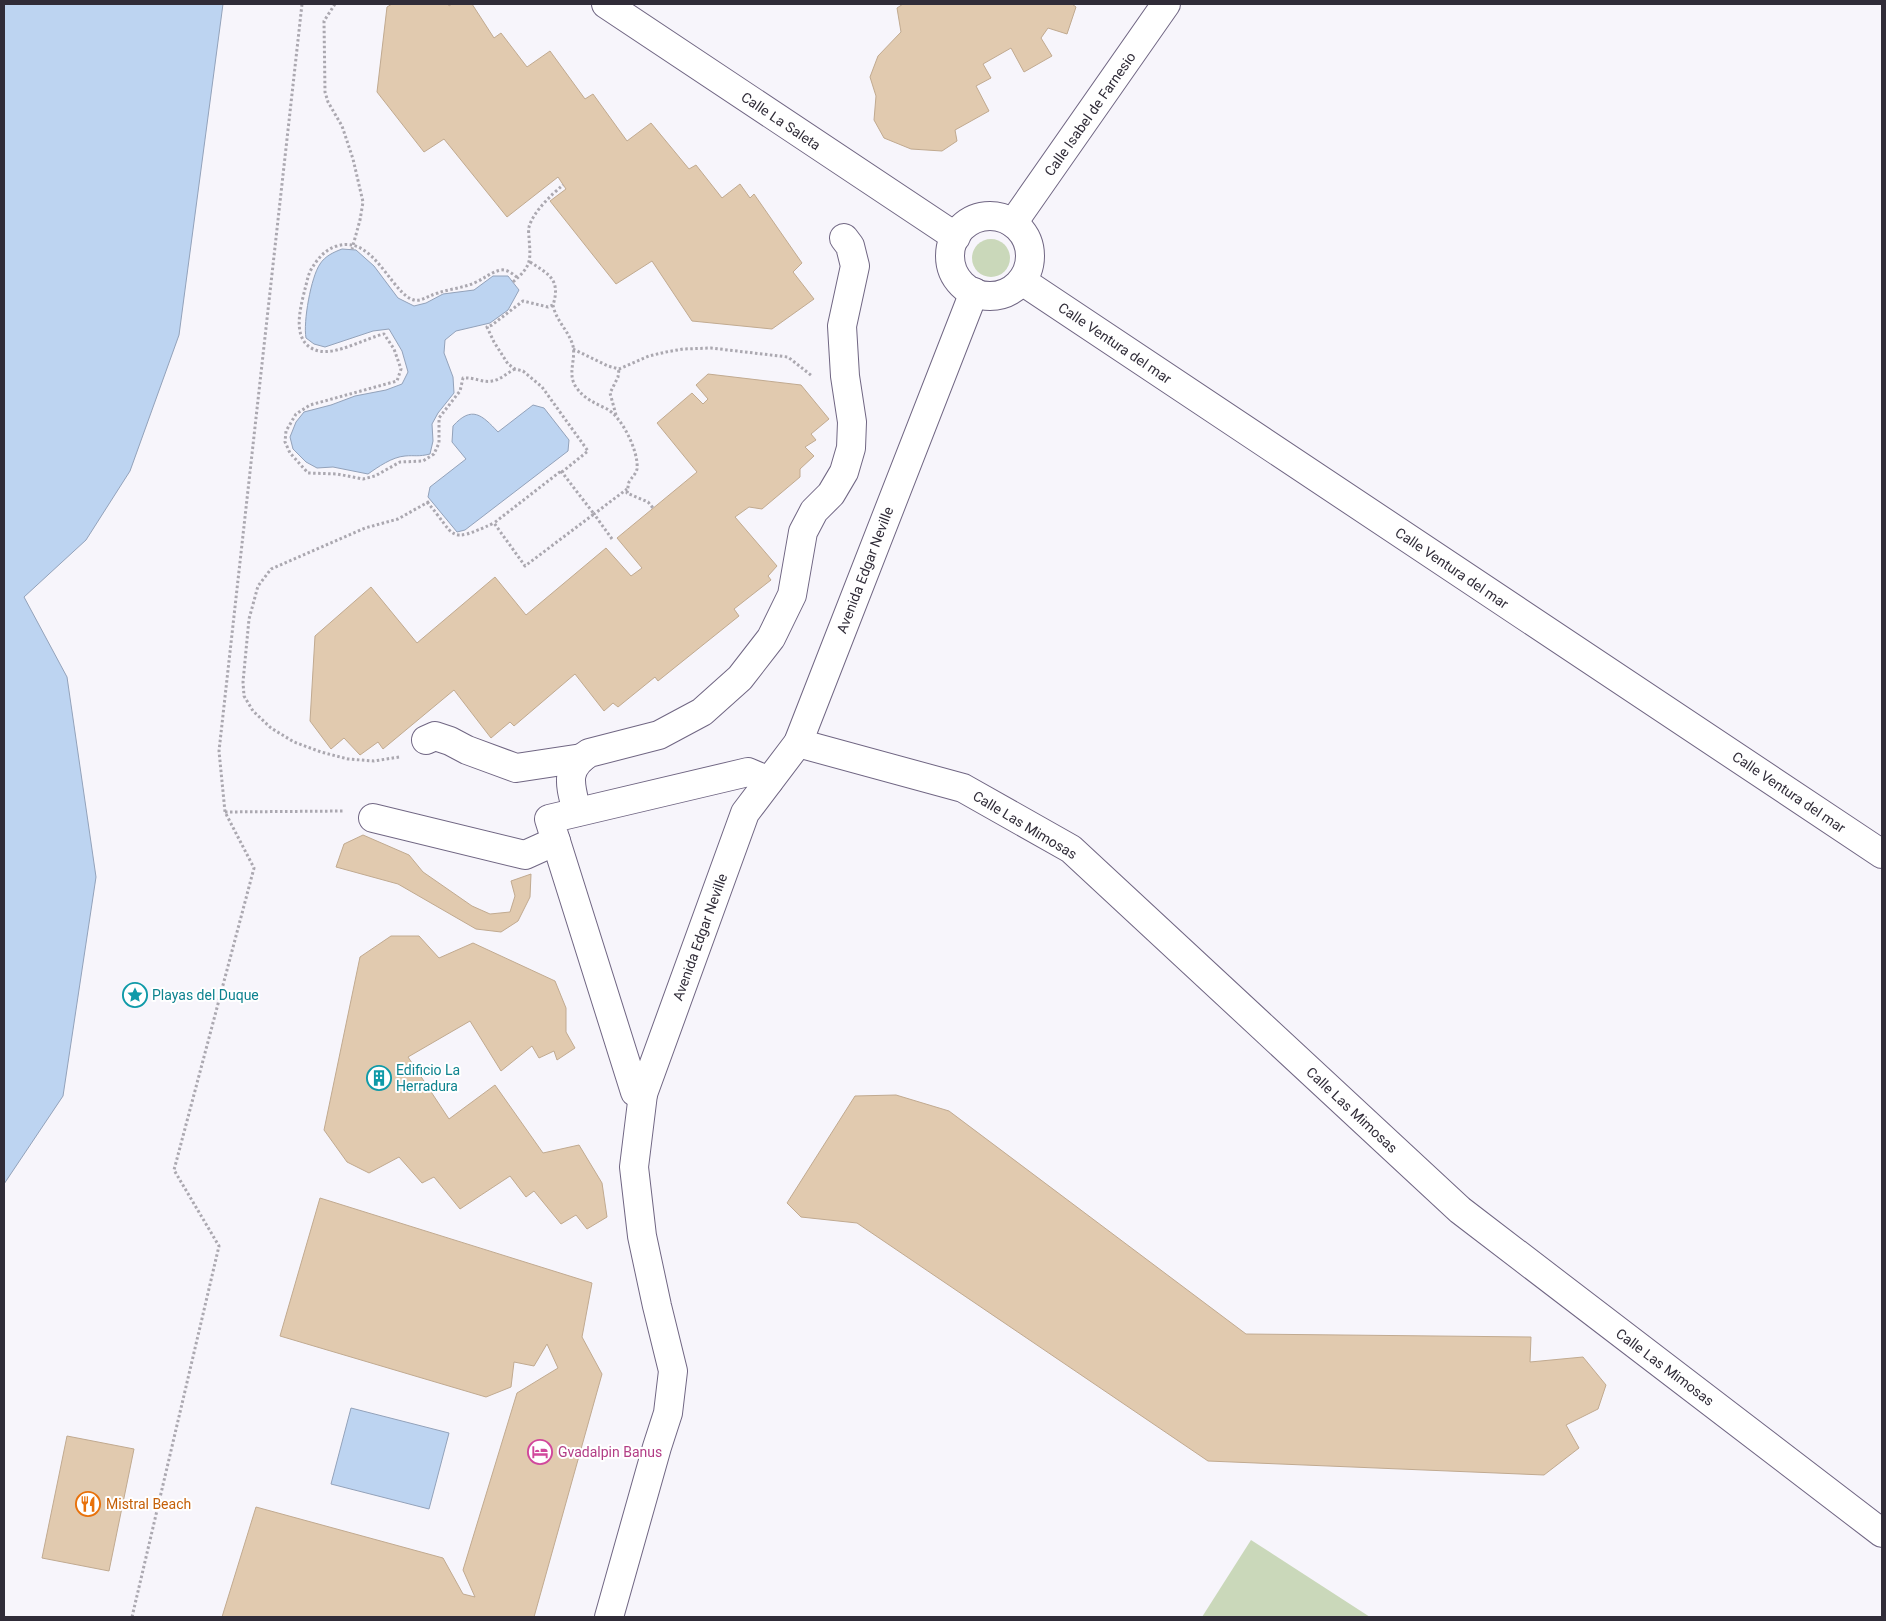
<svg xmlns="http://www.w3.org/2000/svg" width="1886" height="1621" font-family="Roboto,sans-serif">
	<rect width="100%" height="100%" fill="#f7f5fb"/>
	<g fill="#cad8ba">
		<circle cx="991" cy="258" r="19"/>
		<path d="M1251 1540 1370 1617H1202Z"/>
	</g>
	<g fill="#bdd4f1" stroke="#93a2ba">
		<path d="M4 4H223L179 335 130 471 86 540 24 597 67 677 96 877 63 1096 4 1184Z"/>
		<path d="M342 249 356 250 374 266 398 298 414 306 426 303 443 294 474 290 493 276H508L519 290 508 310 490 323 456 331 445 340 444 353 453 377 454 393 438 413 432 424 433 441 430 454C418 457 415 455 405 456 392 457 378 467 368 474L333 467 317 468 306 462 293 449 290 437 296 422 304 412 331 405 355 396 386 390 402 384 408 372 402 351 389 329 373 331 325 347 314 344 306 338C303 322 311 277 320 264 325 256 334 252 342 249Z"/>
		<path d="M533 405 544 408 569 440 568 451 465 530 457 532 428 497 430 487 466 459 452 442 453 426C472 405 482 415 498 432Z"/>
		<path d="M351 1408 449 1433 429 1509 331 1484Z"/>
	</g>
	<g fill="#e1caaf" stroke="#c1aa90">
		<path d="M392 4H448L449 6 452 4H472L494 38 501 33 527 67 550 51 585 99 593 94 627 141 651 123 689 169 696 165 722 198 740 184 750 198 754 194 802 263 793 272 814 299 772 329 692 321 652 261 616 284 550 201 566 189 558 177 507 217 444 139 424 152 377 92 387 7Z"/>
		<path d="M903 4H1072L1076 7 1067 34 1048 28 1041 38 1052 56 1024 72 1011 48 983 64 991 78 976 86 989 111 955 130 957 141 942 151 911 149 884 138 874 120 876 96 870 77 878 56 901 32 897 8Z"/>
		<path d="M708 374 801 385 829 419 811 434 816 440 805 447 814 456 800 469V477L762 509 749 507 735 517 777 566 768 576 771 580 734 609 739 616 658 681 655 677 618 707 613 703 604 711 575 674 514 726 510 722 491 738 454 690 383 749 378 742 360 755 344 738 331 749 310 721 315 636 371 587 417 643 495 577 526 615 606 548 631 576 642 568 617 538 697 472 657 423 692 393 703 404 708 399 696 385Z"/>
		<path d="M363 835 409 855 423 872 472 906 490 914 510 912 515 896 511 881 531 874 530 897 518 921 501 932 476 929 398 884 336 867 344 844Z"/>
		<path d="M391 936H419L439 958 473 943 555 981 566 1008V1032L575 1048 557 1060 554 1051 539 1058 532 1046 501 1071 470 1021 408 1057 449 1119 495 1085 543 1153 579 1145 602 1183 607 1217 587 1229 576 1215 561 1224 534 1191 526 1197 510 1176 460 1209 434 1177 422 1183 399 1157 369 1173 347 1162 324 1130 360 957Z"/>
		<path d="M896 1095 949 1111 1246 1334 1531 1337 1530 1362 1583 1357 1606 1385 1598 1409 1566 1425 1579 1448 1544 1475 1208 1461 857 1223 801 1217 787 1203 855 1096Z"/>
		<path d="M320 1198 592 1283 582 1337 602 1374 534 1617H222L256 1507 443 1558 463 1594 475 1597 463 1570 517 1393 558 1368 547 1344 534 1366 514 1362 511 1387 486 1397 280 1336Z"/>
		<path d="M67 1436 134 1449 109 1571 42 1558Z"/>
	</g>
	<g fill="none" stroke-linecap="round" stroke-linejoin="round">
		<defs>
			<g id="minor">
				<path d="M606 4 956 237"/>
				<circle cx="990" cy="256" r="40"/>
				<path d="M1013 223 1166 4"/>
				<path d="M1022 281 1882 854"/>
				<path d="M426 740 435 736 450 741 467 750 516 768 582 758"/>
				<path d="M798 743 963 788 1071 849 1460 1210 1882 1533"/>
				<path d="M577 812C571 787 563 769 589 753L659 735 702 712 740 678 771 638 792 595 803 532 814 511 831 494 844 472 851 448 852 422 845 376 842 326 855 266 850 246 844 238"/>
				<path d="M373 818 525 855 556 841"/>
				<path d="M643 1094 635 1092 549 819 748 772 769 781"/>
				<path d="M609 1617 657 1447 668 1413 673 1371 657 1306 642 1236 634 1167 643 1094 745 813 798 743 974 292"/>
			</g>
		</defs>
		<use href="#minor" stroke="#706683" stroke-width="30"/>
		<g stroke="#aba8b0" stroke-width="3" stroke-dasharray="2.5 2.5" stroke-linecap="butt">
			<path d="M335 4 324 21 325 92 328 102 342 126 353 159 363 202 360 220 352 249"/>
			<path d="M530 262C549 274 561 280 553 305L548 307 523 301 492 325 487 327 494 342 508 364 515 369 523 371 542 387 588 451 562 472"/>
			<path d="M513 282C531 266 531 262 529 238 529 235 528 230 529 227 533 212 552 194 563 185"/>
			<path d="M553 305C556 321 569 331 573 346 576 360 567 374 576 387 584 399 595 403 607 409 622 417 639 452 637 469 636 474 632 477 629 482 628 485 628 489 627 493L648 502 653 508"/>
			<path d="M573 349 608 366 619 369 649 356 666 352 683 349 711 348 788 357 812 376"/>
			<path d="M515 369C507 373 500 380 492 381 483 383 474 377 463 378L460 391 439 418V443L434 454 423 461 400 462 375 476 363 479 337 474 308 473 290 453 285 442 286 431 296 414 310 405 397 381 401 369 394 349 384 334C366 338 337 355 319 351 290 344 300 309 305 289 307 282 308 274 312 268 318 258 326 249 337 246 377 233 395 306 420 300 426 298 431 295 438 293 449 289 463 288 474 283 484 279 491 272 501 270 507 269 513 274 518 278"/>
			<path d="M616 415 610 393 618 377 619 369"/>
			<path d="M561 471 594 514 525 566 494 523Z"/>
			<path d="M427 502C457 536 446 545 494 523"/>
			<path d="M612 539 594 514 627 489"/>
			<path d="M399 757 374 761 348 759 321 752 294 742 271 728 253 711 244 696 243 682 249 619 258 586 271 569 365 528 398 519 430 501"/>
			<path d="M225 812 344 811"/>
			<path d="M132 1617 219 1246 174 1170 254 868 225 812 219 751 302 4"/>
		</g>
		<use href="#minor" stroke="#fff" stroke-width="28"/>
	</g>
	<defs>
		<symbol id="sight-ring" viewBox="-11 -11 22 22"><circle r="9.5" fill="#fff" stroke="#0f9aa8" stroke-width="1.5"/><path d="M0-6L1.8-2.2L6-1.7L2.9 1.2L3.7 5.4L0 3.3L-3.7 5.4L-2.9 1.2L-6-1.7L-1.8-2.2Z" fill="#0f9aa8"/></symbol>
		<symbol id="building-ring" viewBox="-11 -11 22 22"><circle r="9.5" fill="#fff" stroke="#0f9aa8" stroke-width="1.5"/><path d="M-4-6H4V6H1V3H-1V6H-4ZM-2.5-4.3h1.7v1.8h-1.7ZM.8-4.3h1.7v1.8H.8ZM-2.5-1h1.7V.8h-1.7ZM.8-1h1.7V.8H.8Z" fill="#0f9aa8"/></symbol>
		<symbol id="hotel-ring" viewBox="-11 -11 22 22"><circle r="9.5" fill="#fff" stroke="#d1479c" stroke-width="1.5"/><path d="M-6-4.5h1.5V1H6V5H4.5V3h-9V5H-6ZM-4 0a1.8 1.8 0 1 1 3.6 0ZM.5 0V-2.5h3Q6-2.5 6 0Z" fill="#d1479c"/></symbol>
		<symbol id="restaurant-ring" viewBox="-11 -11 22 22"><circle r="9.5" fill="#fff" stroke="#e8710a" stroke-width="1.5"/><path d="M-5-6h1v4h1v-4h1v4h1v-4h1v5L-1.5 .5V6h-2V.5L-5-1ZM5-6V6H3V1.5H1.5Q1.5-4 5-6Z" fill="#e8710a"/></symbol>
	</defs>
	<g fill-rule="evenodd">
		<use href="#sight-ring" x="121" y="981" width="28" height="28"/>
		<use href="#building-ring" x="365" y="1064" width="28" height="28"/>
		<use href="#hotel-ring" x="526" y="1438" width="28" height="28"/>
		<use href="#restaurant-ring" x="74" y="1490" width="28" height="28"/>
	</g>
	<g text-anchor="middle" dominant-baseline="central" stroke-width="4" stroke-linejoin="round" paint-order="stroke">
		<g font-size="14" fill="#302c38" stroke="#fff">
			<text transform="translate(1090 114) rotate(-55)">Calle Isabel de Farnesio</text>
			<text transform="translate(781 121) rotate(34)">Calle La Saleta</text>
			<text transform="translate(1115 343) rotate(34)">Calle Ventura del mar</text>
			<text transform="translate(1452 568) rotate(34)">Calle Ventura del mar</text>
			<text transform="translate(865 570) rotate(-69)">Avenida Edgar Neville</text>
			<text transform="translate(1789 792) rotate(34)">Calle Ventura del mar</text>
			<text transform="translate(1025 825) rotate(31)">Calle Las Mimosas</text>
			<text transform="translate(700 937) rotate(-70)">Avenida Edgar Neville</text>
			<text transform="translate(1352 1110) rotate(43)">Calle Las Mimosas</text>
			<text transform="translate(1665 1367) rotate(37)">Calle Las Mimosas</text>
		</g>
		<g font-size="14" fill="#0d838f" stroke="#fff" text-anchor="start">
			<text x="152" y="995">Playas del Duque</text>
			<text x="396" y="1070">Edificio La<tspan x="396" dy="16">Herradura</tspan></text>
		</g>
		<g font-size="14" fill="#b23c85" stroke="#fff" text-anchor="start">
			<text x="558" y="1452">Gvadalpin Banus</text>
		</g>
		<g font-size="14" fill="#c56008" stroke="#fff" text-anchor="start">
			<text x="106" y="1504">Mistral Beach</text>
		</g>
	</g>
	<rect width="1886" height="1621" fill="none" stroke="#302c38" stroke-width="10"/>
</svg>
